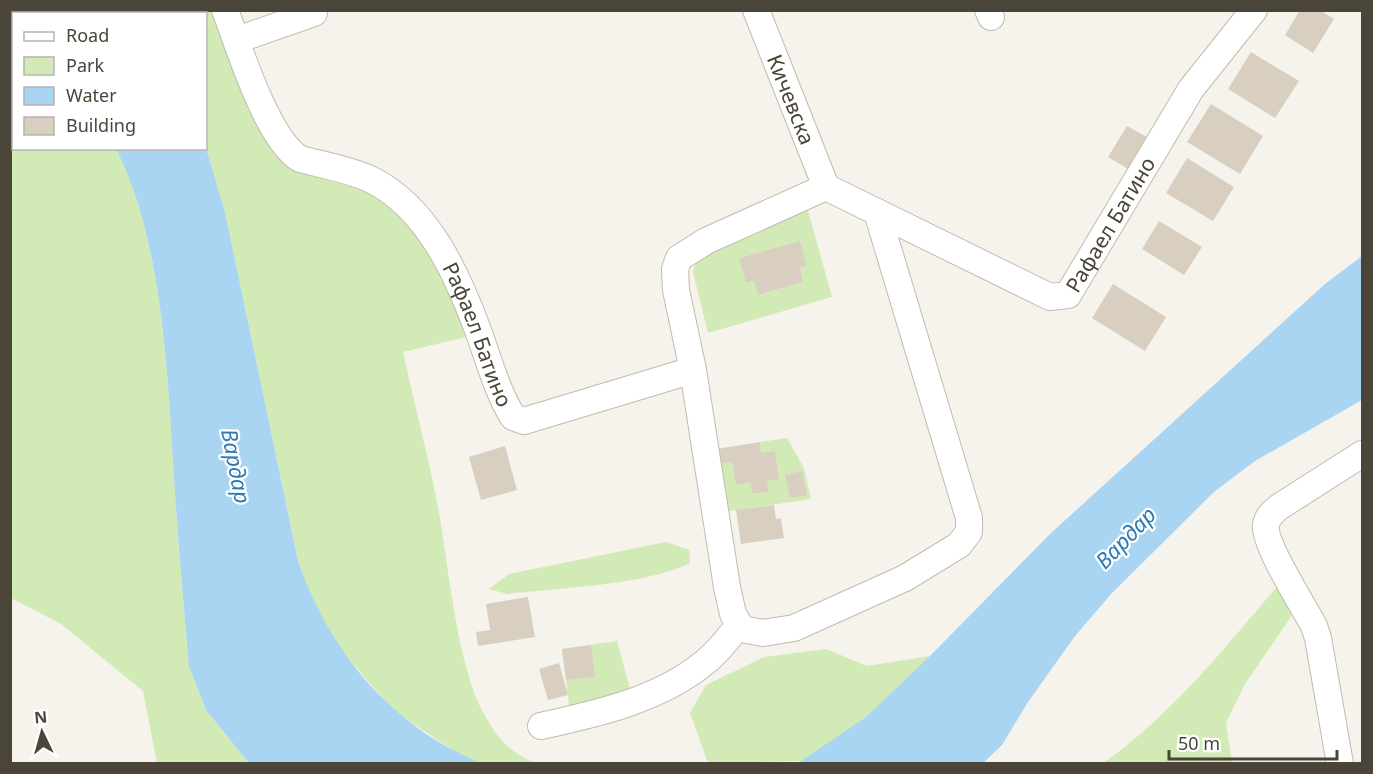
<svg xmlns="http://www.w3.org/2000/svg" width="1373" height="774" font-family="'Noto Sans',sans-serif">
	<rect width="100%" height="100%" fill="#f6f3ec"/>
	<g fill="#d2eab5" fill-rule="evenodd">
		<path d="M140 11H225L277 135 398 198 479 334 403 352C415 407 430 462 440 518 449 572 458 668 484 714 497 738 511 754 536 763H481L462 756 394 711 340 649 309 595 298 561 225 212 206 148V14H142Z"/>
		<path d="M10 25 14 27V148L116 149C161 237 167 363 173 461 177 529 183 598 189 666L206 710 249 763H157L143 691 61 624 11 598Z"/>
		<path d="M807 207 832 297 708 333 693 272 697 259ZM800 241 807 266 800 268 803 282 758 295 754 281 746 283 739 258Z"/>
		<path d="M787 438 804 468 811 499 723 512 718 464 732 462 736 485 750 483 752 494 769 492 767 481 779 479 775 452 761 453 760 442Z"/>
		<path d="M666 542 689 550 690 563C646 585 558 588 507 594L489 589 509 574Z"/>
		<path d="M1287 575 1301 602 1245 684 1226 723 1232 763 1102 764C1176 712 1229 642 1287 575Z"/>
		<path d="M617 641 631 693 570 713 562 649Z"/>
		<path d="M826 649 867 666 931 656 866 717 802 761 708 763 690 713 706 685 764 657Z"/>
	</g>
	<g fill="#a9d4f2">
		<path d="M140 10 142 13 14 14 13 27 11 25V11Z"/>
		<path d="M206 148 225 212 298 561C329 651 392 727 481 763H249L206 710 189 666C183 598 177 529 173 461 167 363 161 237 116 149Z"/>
		<path d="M1362 256V400L1255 461 1215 491 1112 593 1075 636 1028 702 1002 745 983 763H798L866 717 930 656 1050 534 1325 284Z"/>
	</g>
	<g fill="#d8cfc1">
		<path d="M1300 10H1320L1334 19 1313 53 1285 35Z"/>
		<path d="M1251 52 1299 81 1275 118 1228 89Z"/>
		<path d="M1211 104 1263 136 1240 174 1187 142Z"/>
		<path d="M1127 126 1154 141 1135 173 1108 157Z"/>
		<path d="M1187 158 1234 187 1213 221 1166 193Z"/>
		<path d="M1159 221 1202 247 1184 275 1142 249Z"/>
		<path d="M800 241 807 266 800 268 803 282 758 295 754 281 746 283 739 258Z"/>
		<path d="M1113 284 1166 317 1145 351 1092 318Z"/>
		<path d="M760 442 761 453 775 451 779 479 767 481 769 492 752 494 750 483 736 485 732 462 718 464 716 449Z"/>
		<path d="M505 446 517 490 481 500 469 457Z"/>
		<path d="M802 471 807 495 790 498 785 475Z"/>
		<path d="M774 505 776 519 781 518 784 538 741 544 736 510Z"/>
		<path d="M528 597 535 637 478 646 476 632 490 630 486 604Z"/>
		<path d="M591 645 595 677 566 680 562 649Z"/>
		<path d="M559 663 568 695 548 700 539 669Z"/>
	</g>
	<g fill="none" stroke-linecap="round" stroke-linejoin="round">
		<defs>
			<g id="minor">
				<path id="s1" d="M225 10C239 47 267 139 300 159 323 165 347 169 370 179 428 207 458 276 479 333 489 361 497 391 513 417L524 421 693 370 676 290 675 269 679 258 706 241 826 187 1050 297 1068 295 1191 89 1254 10"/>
				<path id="s2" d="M756 10 826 187"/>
				<path d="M988 10 991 17"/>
				<path d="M237 40 314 13"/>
				<path d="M693 370 727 587 733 614 742 629 763 633 794 628 905 578 959 545 969 532V518L877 212"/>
				<path d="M541 726C596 714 659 700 704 663 717 653 728 639 738 626"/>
				<path d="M1340 764 1318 638 1314 626C1304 607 1263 543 1266 525 1267 517 1273 512 1279 507L1362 454"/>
			</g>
		</defs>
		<use href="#minor" stroke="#c2bbae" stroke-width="28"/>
		<use href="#minor" stroke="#fff" stroke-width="26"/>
	</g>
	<g text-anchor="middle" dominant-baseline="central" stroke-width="4.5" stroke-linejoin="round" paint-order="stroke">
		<g font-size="21" fill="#4b4439" stroke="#fff">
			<text stroke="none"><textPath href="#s2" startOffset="96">Кичевска</textPath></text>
			<text stroke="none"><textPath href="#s1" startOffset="1342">Рафаел Батино</textPath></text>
			<text stroke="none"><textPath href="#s1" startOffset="436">Рафаел Батино</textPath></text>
		</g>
		<g font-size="22" font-style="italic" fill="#2e7ab2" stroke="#fff">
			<text transform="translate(237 466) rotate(79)">Вардар</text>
			<text transform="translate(1125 537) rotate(-46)">Вардар</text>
		</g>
	</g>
	<rect width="1373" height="774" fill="none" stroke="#4b4439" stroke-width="24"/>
	<rect x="12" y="12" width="195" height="138" fill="#ffffff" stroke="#b7b4b0" stroke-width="1.5"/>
	<rect x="24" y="32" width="30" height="9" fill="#ffffff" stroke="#b7b4b0" stroke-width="1.5"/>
	<text x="66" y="42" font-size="18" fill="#4b4439">Road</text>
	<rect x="24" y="57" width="30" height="18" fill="#d2eab5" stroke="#b7b4b0" stroke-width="1.5"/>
	<text x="66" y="72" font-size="18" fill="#4b4439">Park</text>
	<rect x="24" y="87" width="30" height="18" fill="#a9d4f2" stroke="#b7b4b0" stroke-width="1.5"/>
	<text x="66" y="102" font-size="18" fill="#4b4439">Water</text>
	<rect x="24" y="117" width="30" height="18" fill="#d8cfc1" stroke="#b7b4b0" stroke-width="1.5"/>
	<text x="66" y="132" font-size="18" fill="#4b4439">Building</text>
	<g transform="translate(42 732) rotate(355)" stroke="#ffffff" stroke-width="4.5" paint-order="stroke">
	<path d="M0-4.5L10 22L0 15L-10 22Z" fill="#4b4439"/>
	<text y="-9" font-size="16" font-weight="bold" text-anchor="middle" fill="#4b4439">N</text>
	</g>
	<path d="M1169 750v9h168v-9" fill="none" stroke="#4b4439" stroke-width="3"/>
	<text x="1178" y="750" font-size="18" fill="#4b4439" stroke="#ffffff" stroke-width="4.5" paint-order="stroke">50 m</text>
</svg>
